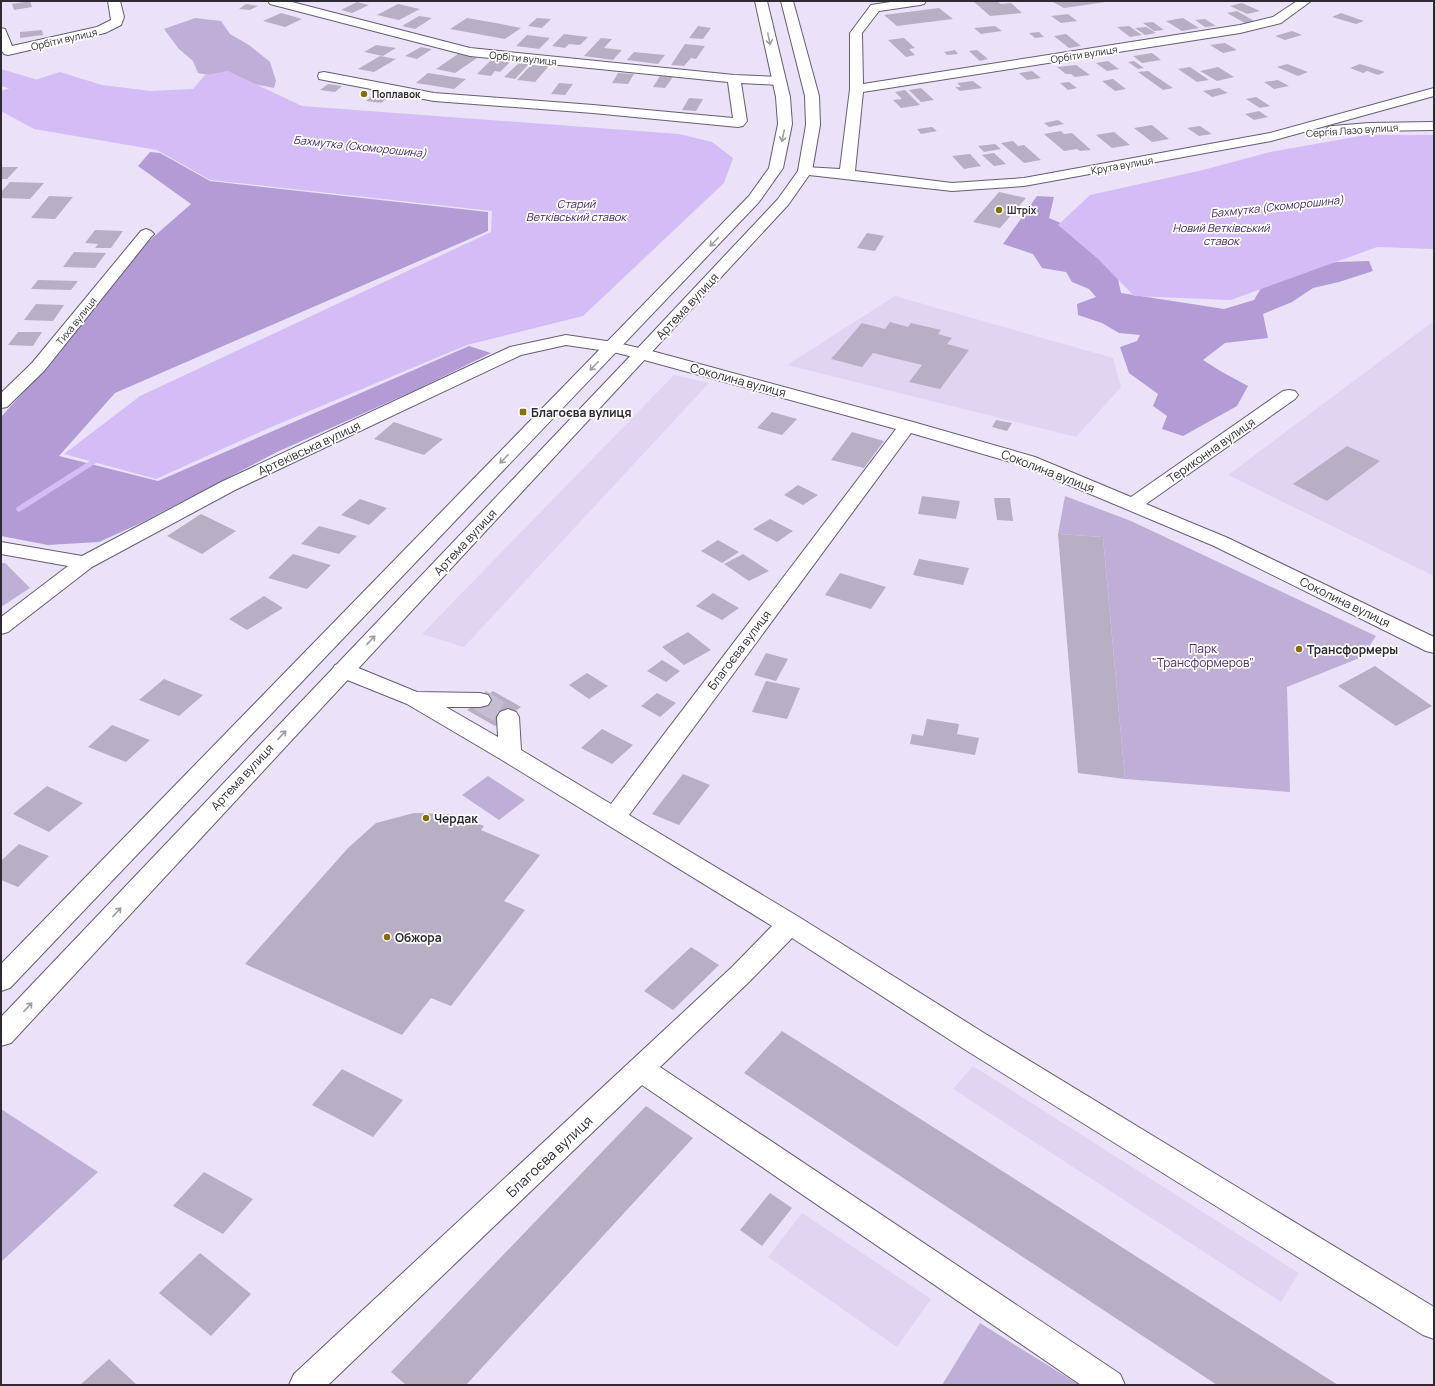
<svg xmlns="http://www.w3.org/2000/svg" width="1435" height="1386" font-family="Manrope,sans-serif">
	<rect width="100%" height="100%" fill="#ebe2fa"/>
	<g fill="#e0d4f2">
		<path d="M895 296 1113 358 1121 387 1076 437 787 365Z"/>
		<path d="M1434 321V576L1228 475Z"/>
		<path d="M674 375 709 383 464 647 422 634Z"/>
		<path d="M973 1066 1299 1273 1281 1302 953 1089Z"/>
		<path d="M802 1213 931 1299 897 1347 768 1257Z"/>
	</g>
	<g fill="#bfafd6">
		<path d="M195 18 221 21 230 34 249 45 270 62 276 81 274 88 198 73 193 61 179 49 164 29Z"/>
		<path d="M1065 496 1131 521 1376 636 1362 657 1287 687 1290 792 1125 779 1103 537 1058 534Z"/>
		<path d="M1 563H5L30 588 1 607Z"/>
		<path d="M488 776 525 800 499 820 462 795Z"/>
		<path d="M1 1109 98 1172 1 1262Z"/>
		<path d="M980 1323 1078 1384V1385H942Z"/>
	</g>
	<g fill="#b39bd5">
		<path d="M150 152 160 153 210 181 488 212V231L115 393 59 456 158 481 469 346 491 353 418 389 277 452 143 522 99 542 48 545 1 536V417L44 369 143 246 191 204 138 166Z"/>
		<path d="M1037 196 1054 197 1049 218 1079 231 1115 266 1121 293 1224 309 1254 300 1266 280 1336 262 1369 261 1373 271 1339 282 1313 288 1292 302 1263 314 1268 338 1225 343 1203 360 1222 372 1248 386 1237 406 1183 436 1162 429 1167 416 1153 406 1158 394 1129 373 1120 347 1137 341 1140 335 1119 333 1102 323 1078 315 1077 304 1096 297 1089 289 1072 282 1066 272 1042 268 1033 254 1003 244Z"/>
	</g>
	<g fill="#d4bcf7">
		<path d="M228 71 302 106 679 134 712 142 733 158 724 183 583 316 467 345 269 428 156 479 64 454 140 396 491 232 492 211 210 180 157 150 34 129 1 111V91L60 72 102 85 150 91 193 89 205 75Z"/>
		<path d="M1366 135H1434V249L1377 247 1231 300 1134 296 1098 259 1058 225 1090 195 1203 170 1270 152Z"/>
	</g>
	<g fill="none" stroke-linecap="round" stroke-linejoin="round">
		<path stroke="#d4bcf7" stroke-width="5.5" d="M19 509 93 462"/>
		<path fill="#d4bcf7" fill-rule="evenodd" d="M1 69 92 96 96 102 92 108 82 110 1 86Z"/>
	</g>
	<g fill="#b8afc5">
		<path d="M30 1 32 7 14 10 12 4Z"/>
		<path d="M973 1H997L1001 4 1011 3 1022 13 990 16Z"/>
		<path d="M1051 1H1106V2L1064 8Z"/>
		<path d="M357 2 369 5 352 13 341 10Z"/>
		<path d="M1242 3 1260 11 1247 14 1230 6Z"/>
		<path d="M246 4 258 6 250 10 239 9Z"/>
		<path d="M398 4 420 9 399 20 377 15Z"/>
		<path d="M939 8 953 19 897 26 884 15Z"/>
		<path d="M1237 11 1256 22 1245 23 1227 13Z"/>
		<path d="M281 13 302 19 285 27 263 21Z"/>
		<path d="M1341 13 1364 21 1356 24 1332 17Z"/>
		<path d="M1068 14 1077 21 1061 23 1051 16Z"/>
		<path d="M419 16 432 18 415 29 402 26Z"/>
		<path d="M467 18 501 24 521 28 505 39 450 29Z"/>
		<path d="M537 18 551 19 542 28 528 26Z"/>
		<path d="M1183 18 1199 28 1182 31 1166 21Z"/>
		<path d="M1205 19 1216 26 1205 27 1195 20Z"/>
		<path d="M1153 22 1164 30 1154 31 1143 23Z"/>
		<path d="M698 26 711 28 703 39 689 38Z"/>
		<path d="M995 26 1002 31 981 34 974 28Z"/>
		<path d="M1129 26 1142 35 1130 37 1117 27Z"/>
		<path d="M1146 27 1156 33 1145 35 1135 28Z"/>
		<path d="M42 30 43 35 20 38V32Z"/>
		<path d="M1292 31 1302 35 1285 40 1275 36Z"/>
		<path d="M1039 32 1044 37 1035 38 1029 33Z"/>
		<path d="M564 34 588 37 580 45 569 44 565 48 552 46Z"/>
		<path d="M1066 34 1081 46 1069 48 1054 36Z"/>
		<path d="M527 35 550 38 539 49 516 46Z"/>
		<path d="M601 38 612 39 604 48 622 50 613 60 584 56Z"/>
		<path d="M904 38 915 48 909 49 915 55 906 57 888 40Z"/>
		<path d="M1225 43 1237 50 1223 53 1210 45Z"/>
		<path d="M685 44 705 46 696 59 691 58 684 66 671 65Z"/>
		<path d="M376 45 396 48 383 56 364 52Z"/>
		<path d="M421 47 432 49 417 59 405 56Z"/>
		<path d="M955 50 958 54 947 55 944 52Z"/>
		<path d="M977 50 988 59 980 61 969 51Z"/>
		<path d="M634 52 665 55 658 64 627 60Z"/>
		<path d="M1152 53 1161 60 1142 63 1133 56Z"/>
		<path d="M458 54 477 58 455 73 436 69Z"/>
		<path d="M380 56 396 59 374 72 358 69Z"/>
		<path d="M491 60 510 62 500 72 495 71 491 76 477 74Z"/>
		<path d="M1108 61 1119 69 1107 71 1096 63Z"/>
		<path d="M1134 61 1144 68 1138 69 1128 62Z"/>
		<path d="M519 63 529 64 515 79 504 77Z"/>
		<path d="M1287 64 1308 72 1298 76 1277 67Z"/>
		<path d="M1360 64 1385 72 1378 75 1367 71 1363 73 1350 68Z"/>
		<path d="M531 65 549 66 535 82 517 80Z"/>
		<path d="M1076 65 1090 75 1075 77 1071 74H1066L1057 67Z"/>
		<path d="M1190 67 1209 80 1197 82 1178 69Z"/>
		<path d="M1218 67 1234 77 1217 81 1200 71Z"/>
		<path d="M1032 71 1041 78 1027 80 1019 73Z"/>
		<path d="M1148 71 1173 88 1163 90 1138 72Z"/>
		<path d="M428 73 466 79 454 89 416 83Z"/>
		<path d="M618 73 634 74 628 84 612 83Z"/>
		<path d="M660 76 673 77 665 88 653 87Z"/>
		<path d="M1113 79 1126 89 1115 91 1102 81Z"/>
		<path d="M1278 80 1289 86 1274 89 1264 82Z"/>
		<path d="M973 81 982 88 960 91 955 87H961L957 83Z"/>
		<path d="M1069 82 1077 88 1068 90 1060 83Z"/>
		<path d="M559 83 573 84 565 95 551 94Z"/>
		<path d="M328 84 342 86 335 92 320 90Z"/>
		<path d="M921 88 934 100 921 102 909 90Z"/>
		<path d="M1219 88 1228 93 1212 97 1203 91Z"/>
		<path d="M905 90 920 105 901 108 893 100 902 99 895 92Z"/>
		<path d="M372 96 388 98 381 103 366 101Z"/>
		<path d="M1256 97 1270 106 1260 108 1246 99Z"/>
		<path d="M689 98 703 99 696 111 682 110Z"/>
		<path d="M1259 111 1268 117 1254 120 1245 114Z"/>
		<path d="M1058 120 1064 124 1049 127 1044 123Z"/>
		<path d="M1152 125 1169 139 1152 142 1134 128Z"/>
		<path d="M1200 126 1212 134 1199 136 1187 128Z"/>
		<path d="M932 127 937 131 921 134 917 129Z"/>
		<path d="M1061 131 1064 134 1072 133 1091 150 1080 151 1077 149 1064 151 1044 134Z"/>
		<path d="M1114 132 1130 145 1112 148 1096 135Z"/>
		<path d="M1013 141 1018 146 1024 145 1041 160 1024 163 1001 143Z"/>
		<path d="M995 144 1001 149 984 152 978 146Z"/>
		<path d="M994 153 1006 164 994 166 982 155Z"/>
		<path d="M970 154 981 166 964 169 952 156Z"/>
		<path d="M1 167H18L7 179H1Z"/>
		<path d="M10 182 44 183 30 199 1 198V192Z"/>
		<path d="M999 192 1026 198 1000 228 973 222Z"/>
		<path d="M49 196 73 197 55 219 31 218Z"/>
		<path d="M95 230 123 231 111 248H95L98 244 85 243Z"/>
		<path d="M867 233 884 236 875 251 857 248Z"/>
		<path d="M74 252 106 253 95 268 63 267Z"/>
		<path d="M38 280 78 281 71 290 31 289Z"/>
		<path d="M36 304 64 305 53 321 24 320Z"/>
		<path d="M890 322 908 327 911 323 941 330 938 334 952 338 947 344 969 350 940 389 909 382 922 365 873 353 862 367 831 359 862 323 885 329Z"/>
		<path d="M18 332H42L33 346 8 345Z"/>
		<path d="M772 412 797 419 782 435 757 428Z"/>
		<path d="M996 420 1012 423 1007 431 992 427Z"/>
		<path d="M394 422 443 439 424 455 374 439Z"/>
		<path d="M852 432 884 441 864 468 831 460Z"/>
		<path d="M1347 446 1380 461 1327 501 1293 484Z"/>
		<path d="M798 485 818 495 803 505 784 495Z"/>
		<path d="M922 496 960 501 956 519 918 514Z"/>
		<path d="M994 498H1010L1013 521 997 520Z"/>
		<path d="M360 499 387 508 369 525 341 515Z"/>
		<path d="M201 514 236 531 202 554 167 536Z"/>
		<path d="M770 519 793 531 777 542 753 529Z"/>
		<path d="M319 526 357 536 339 554 301 544Z"/>
		<path d="M1058 534 1103 537 1125 779 1078 773Z"/>
		<path d="M718 540 739 552 722 563 701 551Z"/>
		<path d="M293 554 331 565 307 589 268 578Z"/>
		<path d="M743 554 769 571 749 581 724 564Z"/>
		<path d="M919 559 969 568 963 585 913 575Z"/>
		<path d="M840 573 886 587 871 609 825 595Z"/>
		<path d="M713 593 739 608 722 620 696 606Z"/>
		<path d="M264 596 283 608 247 630 229 619Z"/>
		<path d="M688 632 711 650 684 665 662 647Z"/>
		<path d="M766 653 788 659 776 681 754 675Z"/>
		<path d="M662 660 680 671 666 682 647 671Z"/>
		<path d="M1375 666 1432 706 1396 726 1338 686Z"/>
		<path d="M587 673 608 686 589 699 569 685Z"/>
		<path d="M164 679 203 695 179 716 139 700Z"/>
		<path d="M766 681 800 688 787 719 752 712Z"/>
		<path d="M493 691 521 707 495 726 467 710Z"/>
		<path d="M657 693 676 703 660 717 641 706Z"/>
		<path d="M927 719 959 724 957 734 979 738 975 755 910 744 912 734 923 736Z"/>
		<path d="M112 725 150 740 126 762 88 747Z"/>
		<path d="M602 729 633 745 612 764 581 748Z"/>
		<path d="M683 774 710 785 679 825 652 814Z"/>
		<path d="M47 786 83 803 49 832 13 814Z"/>
		<path d="M414 813 452 814 484 826 481 830 540 855 504 901 525 910 451 1006 431 998 402 1035 245 964 348 848 376 823Z"/>
		<path d="M19 844 49 856 18 887 1 880V861Z"/>
		<path d="M691 947 719 965 673 1010 644 991Z"/>
		<path d="M782 1031 1076 1218 1338 1385H1217L744 1073Z"/>
		<path d="M342 1069 403 1100 373 1137 312 1105Z"/>
		<path d="M646 1106 693 1138 466 1385H406L391 1372Z"/>
		<path d="M204 1172 253 1199 223 1234 173 1206Z"/>
		<path d="M770 1193 792 1208 762 1246 740 1230Z"/>
		<path d="M200 1253 251 1294 211 1336 159 1293Z"/>
		<path d="M109 1359 137 1385H80Z"/>
	</g>
	<g fill="none" stroke-linecap="round" stroke-linejoin="round">
		<path stroke="#c5bdd2" stroke-width="22" stroke-dasharray="22 11" stroke-linecap="butt" d="M480 700 508 717"/>
		<defs>
			<g id="minor">
				<path d="M108 1H120L124 17 121 25 105 33 8 55 4 54 2 51 1 28 5 29 12 46 97 27 111 20Z"/>
				<path d="M268 1H288L470 48 734 75 779 77 784 78 785 81 784 84 779 85 741 83 747 121 743 126 738 127 593 113 434 101 324 80 319 79 318 76 319 73 324 72 434 93 593 105 733 118 728 82 470 56 270 4Z"/>
				<path d="M897 1H926L924 4 920 5 879 11 862 33 863 84 1240 25 1273 17 1297 1H1311L1281 23 1240 33 863 92 855 171 952 183 1024 178 1270 133 1434 88V96L1271 141 1024 186 952 191 800 174 798 171 800 168 805 167 840 169 850 89V33L871 5Z"/>
				<path d="M1434 122V130L1369 131 1333 134 1328 133 1326 130 1328 127 1333 126 1369 123Z"/>
				<path d="M146 229 151 231 154 234 151 237 44 371 7 407 1 408V393L32 363 141 231Z"/>
				<path d="M566 335 613 342 648 350 913 422 1035 457 1131 497 1283 391 1289 390 1295 391 1298 395 1295 399 1146 504 1228 538 1434 637V653L1426 651 1214 546 1021 465 911 433 629 815 799 917 984 1033 1434 1307V1339L1423 1335 964 1049 792 938 750 981 660 1067 1120 1374 1125 1385H1081L642 1085 328 1385H289L294 1374 732 967 772 926 502 760 407 704 335 675 332 670 335 665 343 663 351 665 417 692 480 693 488 695 491 700 488 705 480 707H446L498 737 497 717 500 712 508 709 516 712 519 717 521 750 611 804 896 429 637 358 613 352 566 345 521 355 235 490 92 567 8 632 1 634V617L68 566 1 554V542L82 556 221 482 510 347Z"/>
			</g>
			<g id="major">
				<path d="M755 1H767L790 97 792 124 783 168 759 202 10 988 1 991V964L749 196 769 168 778 124 776 97Z"/>
				<path d="M781 1H793L819 96 820 125 812 171 788 205 11 1043 1 1046V1017L636 350 778 199 798 171 806 125 805 96Z"/>
			</g>
		</defs>
		<use href="#minor" stroke="#655d71" stroke-width="2"/>
		<use href="#major" stroke="#655d71" stroke-width="2"/>
		<use href="#minor" fill="#fff" fill-rule="evenodd"/>
		<use href="#major" fill="#fff" fill-rule="evenodd"/>
	</g>
	<defs><path id="oneway-shaft" d="M-6 0H5M1.5-3L5.5 0L1.5 3" fill="none" stroke-width="1.6" stroke-linecap="round" stroke-linejoin="round"/></defs>
	<g stroke="#a19fa3">
		<use href="#oneway-shaft" transform="translate(769 39) rotate(78)"/>
		<use href="#oneway-shaft" transform="translate(783 136) rotate(102)"/>
		<use href="#oneway-shaft" transform="translate(714 242) rotate(134)"/>
		<use href="#oneway-shaft" transform="translate(594 366) rotate(134)"/>
		<use href="#oneway-shaft" transform="translate(504 459) rotate(134)"/>
		<use href="#oneway-shaft" transform="translate(371 640) rotate(-47)"/>
		<use href="#oneway-shaft" transform="translate(282 735) rotate(-47)"/>
		<use href="#oneway-shaft" transform="translate(117 912) rotate(-47)"/>
		<use href="#oneway-shaft" transform="translate(28 1007) rotate(-47)"/>
	</g>
	<g fill="#856e0b" stroke="#fff" stroke-width="1.5">
		<circle cx="364" cy="94" r="4"/>
		<circle cx="999" cy="210" r="4"/>
		<rect x="519" y="408" width="8" height="8" rx="2"/>
		<circle cx="1299" cy="649" r="4"/>
		<circle cx="426" cy="818" r="4"/>
		<circle cx="387" cy="937" r="4"/>
	</g>
	<g text-anchor="middle" dominant-baseline="central" stroke-width="3.5" stroke-linejoin="round" paint-order="stroke">
		<g font-size="10" fill="#2e2a33" stroke="#fff">
			<text transform="translate(64 39) rotate(-13)">Орбіти вулиця</text>
			<text transform="translate(1084 54) rotate(-9)">Орбіти вулиця</text>
			<text transform="translate(523 58) rotate(6)">Орбіти вулиця</text>
			<text transform="translate(1352 130) rotate(-4)">Сергія Лазо вулиця</text>
			<text transform="translate(1122 165) rotate(-10)">Крута вулиця</text>
			<text transform="translate(76 321) rotate(-51)">Тиха вулиця</text>
		</g>
		<g font-size="10" font-weight="bold" fill="#2e2a33" stroke="#fff" text-anchor="start">
			<text x="372" y="94">Поплавок</text>
			<text x="1007" y="210">Штріх</text>
		</g>
		<g font-size="11" font-style="italic" fill="#3f1d61" stroke="#fff">
			<text transform="translate(360 146) rotate(6)">Бахмутка (Скоморошина)</text>
			<text x="576" y="203">Старий<tspan x="576" dy="13">Ветківський ставок</tspan></text>
			<text transform="translate(1277 206) rotate(-6)">Бахмутка (Скоморошина)</text>
			<text x="1221" y="227">Новий Ветківський<tspan x="1221" dy="13">ставок</tspan></text>
		</g>
		<g font-size="12" fill="#2e2a33" stroke="#fff">
			<text transform="translate(687 306) rotate(-47)">Артема вулиця</text>
			<text transform="translate(738 380) rotate(15)">Соколина вулиця</text>
			<text transform="translate(309 448) rotate(-25)">Артеківська вулиця</text>
			<text transform="translate(1211 450) rotate(-35)">Териконна вулиця</text>
			<text transform="translate(1048 471) rotate(21)">Соколина вулиця</text>
			<text transform="translate(465 542) rotate(-47)">Артема вулиця</text>
			<text transform="translate(1345 602) rotate(26)">Соколина вулиця</text>
			<text transform="translate(739 650) rotate(-53)">Благоєва вулиця</text>
			<text transform="translate(242 777) rotate(-47)">Артема вулиця</text>
		</g>
		<g font-size="12" font-weight="bold" fill="#2e2a33" stroke="#fff" text-anchor="start">
			<text x="531" y="412">Благоєва вулиця</text>
			<text x="1307" y="649">Трансформеры</text>
			<text x="434" y="818">Чердак</text>
			<text x="395" y="937">Обжора</text>
		</g>
		<g font-size="12" fill="#4f2e73" stroke="#fff">
			<text x="1203" y="648">Парк<tspan x="1203" dy="14">"Трансформеров"</tspan></text>
		</g>
		<g font-size="14" fill="#2e2a33" stroke="#fff">
			<text transform="translate(549 1156) rotate(-43)">Благоєва вулиця</text>
		</g>
	</g>
	<rect width="1435" height="1386" fill="none" stroke="#2e2a33" stroke-width="4"/>
</svg>
